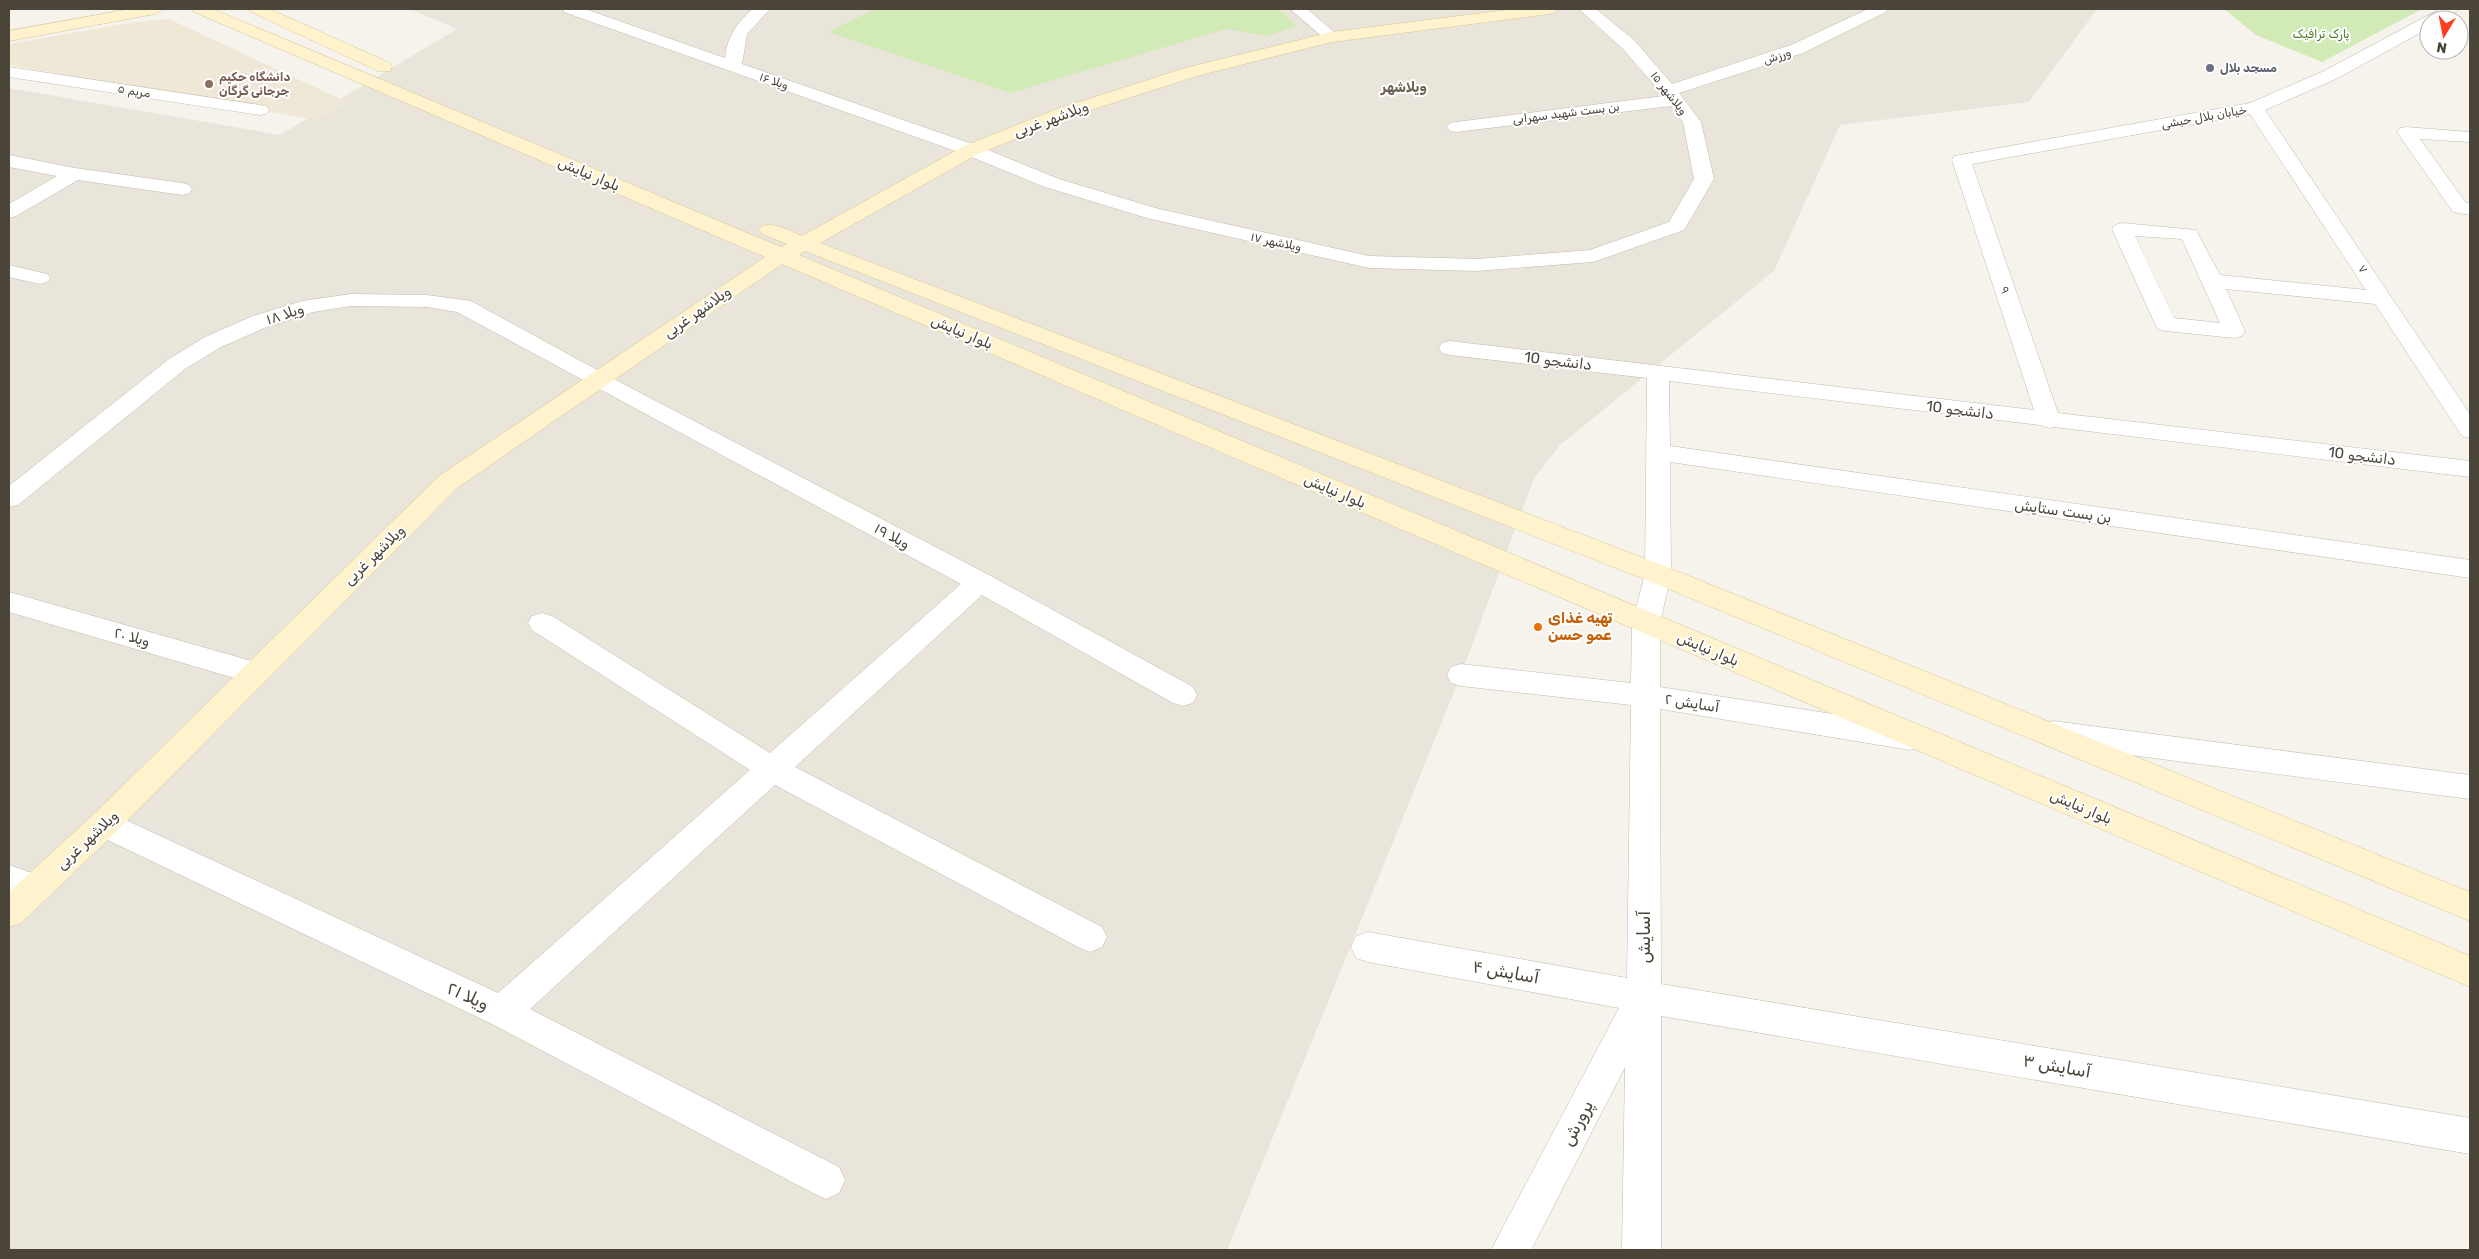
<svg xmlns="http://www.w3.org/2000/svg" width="2479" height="1259" font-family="Rubik,'Noto Sans Arabic',sans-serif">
	<rect width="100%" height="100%" fill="#f6f3ec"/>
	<path fill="#eae5da" d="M410 9H2097L2029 102 1840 125 1774 271 1560 445 1534 478 1461 675 1227 1250H9V88L280 135 457 29Z"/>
	<path fill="#efe8d6" d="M169 19 347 102 317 120 9 65V44L135 22Z"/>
	<g fill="#d2eab5">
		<path d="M875 9H1279L1297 26 1267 36 1226 29 1010 93 828 32Z"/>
		<path d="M2224 9H2422L2322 62 2256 35Z"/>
	</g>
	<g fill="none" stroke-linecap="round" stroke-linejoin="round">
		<defs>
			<g id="street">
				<path d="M562 9H585L725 58C727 37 737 22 753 9H770L747 34 742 64 978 146 1059 179 1159 209 1369 256 1477 259 1590 250 1669 222 1694 179 1683 122 1671 106 1456 132 1450 131 1447 127 1450 123 1456 122 1664 96 1622 48 1579 9H1596L1634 40 1672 84 1791 45 1868 9H1888L1886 12 1803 53 1679 93 1701 122 1714 179 1684 230 1593 262 1477 271 1369 268 1147 218 1045 187 964 154 564 12Z"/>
				<path d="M1290 9H1307L1340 37 1338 40H1326Z"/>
				<path d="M2440 9H2459L2443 20H2429V28L2336 79 2265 110 2470 414V438L2462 436 2375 304 2226 289 2245 331 2242 336 2234 338 2166 331 2158 329 2155 324 2112 229 2115 225 2122 223 2196 230 2220 275 2366 290 2250 114 1972 164 2058 413 2470 461V477L2054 427 2049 428 2040 425 1669 381 1670 446 2470 560V578L1670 462 1671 574 1660 623V687L1910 726 1920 730 1925 738 1920 746 1910 750 1660 709 1661 984 2470 1118V1154L1661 1016V1250H1622L1625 1067 1531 1250H1491L1619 1008 1368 962 1356 958 1351 947 1356 936 1368 932 1627 978 1631 705 1461 686 1451 683 1447 675 1451 667 1461 664 1631 683 1632 623 1645 574 1647 378 1450 355 1442 353 1439 348 1442 343 1450 341 2034 410 1952 160 1954 156 2250 103 2324 71ZM2135 236 2182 239 2220 323 2174 318Z"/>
				<path d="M9 67 260 105 266 106 269 110 266 114 260 115 9 77Z"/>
				<path d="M2406 127 2470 132V142L2420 139 2466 203H2470V215L2453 212 2397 132 2400 128Z"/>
				<path d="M9 155 75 168 182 183 189 185 192 189 189 193 182 195 78 180 16 216 9 218V204L57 176 9 167Z"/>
				<path d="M9 265 47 274 50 278 47 282 40 284 9 277Z"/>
				<path d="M351 294 427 295 471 301 606 375 989 575 1193 687 1197 695 1193 703 1183 706 1173 703 982 595 795 767 1102 927 1107 937 1102 947 1090 952 1078 947 775 785 530 1009 839 1167 845 1180 839 1193 826 1199 813 1193 490 1023 93 833 88 824 93 815 104 811 115 815 498 993 750 770 532 630 528 623 532 616 542 613 552 616 770 753 961 584 457 312 427 307 351 306 313 312 269 326 221 347 185 369 18 505 9 507V486L169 359 205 337 253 316 302 301Z"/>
				<path d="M9 592 255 662 265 665 269 673 265 681 255 684 9 612Z"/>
				<path d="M2053 721 2470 775V799L2053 745 2043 741 2038 733 2043 725Z"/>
				<path d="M9 865 46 878 51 888 46 898 35 902 9 893Z"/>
			</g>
			<g id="secondary">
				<path d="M130 9H163L155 14 9 41V31Z"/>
				<path d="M192 9H213L781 247 787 244 762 234 759 230 762 226C775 222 790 231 802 236L964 146 1057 109 1185 68 1332 32 1514 9H1557L1555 12 1549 14 1332 42 1197 76 1069 117 978 154 820 243 1667 567 2470 892V921L1649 581 805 251 799 255 2470 956V987L782 264 457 488 115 833 21 923 9 927V892L93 815 439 476 765 257 194 12Z"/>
				<path d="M249 9H270L390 63 392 67 390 71H378L251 12Z"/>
			</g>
		</defs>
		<use href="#street" stroke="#c2bbae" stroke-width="1"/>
		<use href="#secondary" stroke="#d6c79b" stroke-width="1"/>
		<use href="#street" fill="#fff" fill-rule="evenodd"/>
		<use href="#secondary" fill="#fff3cd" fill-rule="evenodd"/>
	</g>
	<circle fill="#6b7280" stroke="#fff" stroke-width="2" cx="2210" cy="68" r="5"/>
	<circle fill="#8d6e63" stroke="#fff" stroke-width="2" cx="209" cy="84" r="5"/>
	<circle fill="#e8710a" stroke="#fff" stroke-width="2" cx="1538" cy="627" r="5"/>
	<g text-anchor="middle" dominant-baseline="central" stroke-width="4" stroke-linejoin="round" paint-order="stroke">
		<g font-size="12" fill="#4a7f2a" stroke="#fff">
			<text x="2321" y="34">پارک ترافیک</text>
		</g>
		<g font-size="12" fill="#4b4439" stroke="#fff">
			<text transform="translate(1777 56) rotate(-18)">ورزش</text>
			<text transform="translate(774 81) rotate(19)">۱۶ ویلا</text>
			<text transform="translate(134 91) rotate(9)">۵ مریم</text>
			<text transform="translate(1669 93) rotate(52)">ویلاشهر ۱۵</text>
			<text transform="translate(1566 113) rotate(-7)">بن بست شهید سهرابی</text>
			<text transform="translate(2204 117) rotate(-10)">خیابان بلال حبشی</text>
			<text transform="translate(1276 242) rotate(12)">ویلاشهر ۱۷</text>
			<text transform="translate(2363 269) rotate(56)">۷</text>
			<text transform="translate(2005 290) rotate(71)">۹</text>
		</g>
		<g font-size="12" font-weight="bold" fill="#5b616d" stroke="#fff" text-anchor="start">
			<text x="2220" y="68">مسجد بلال</text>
		</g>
		<g font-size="12" font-weight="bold" fill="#785e54" stroke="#fff" text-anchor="start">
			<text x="219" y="77">دانشگاه حکیم<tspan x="219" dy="14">جرجانی گرگان</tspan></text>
		</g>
		<g font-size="14" font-weight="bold" fill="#6e6250" stroke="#fff">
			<text x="1404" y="87">ویلاشهر</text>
		</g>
		<g font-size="15" fill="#4b4439" stroke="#fff">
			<text transform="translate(1051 119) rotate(-20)">ویلاشهر غربی</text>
			<text transform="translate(589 174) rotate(23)">بلوار نیایش</text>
			<text transform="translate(697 312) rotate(-35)">ویلاشهر غربی</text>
			<text transform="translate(285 314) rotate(-18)">ویلا ۱۸</text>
			<text transform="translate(962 332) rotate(23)">بلوار نیایش</text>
			<text transform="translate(1558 361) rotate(7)">دانشجو 10</text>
			<text transform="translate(1960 410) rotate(7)">دانشجو 10</text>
			<text transform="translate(2362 456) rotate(7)">دانشجو 10</text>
			<text transform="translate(1335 491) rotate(23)">بلوار نیایش</text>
			<text transform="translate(2063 511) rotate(8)">بن بست ستایش</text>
			<text transform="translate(892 536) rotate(28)">۱۹ ویلا</text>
			<text transform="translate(374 555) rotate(-44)">ویلاشهر غربی</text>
			<text transform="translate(132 637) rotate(16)">ویلا ۲۰</text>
			<text transform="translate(1708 649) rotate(23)">بلوار نیایش</text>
			<text transform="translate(1692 703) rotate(9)">۲ آسایش</text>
			<text transform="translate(2081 807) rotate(23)">بلوار نیایش</text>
			<text transform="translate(87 840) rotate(-43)">ویلاشهر غربی</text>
		</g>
		<g font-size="15" font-weight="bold" fill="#c56008" stroke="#fff" text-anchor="start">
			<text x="1548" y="618">تهیه غذای<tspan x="1548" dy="17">عمو حسن</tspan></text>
		</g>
		<g font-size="18" fill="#4b4439" stroke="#fff">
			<text transform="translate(1644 937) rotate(-90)">آسایش</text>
			<text transform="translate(1506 972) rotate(10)">۴ آسایش</text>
			<text transform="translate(468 996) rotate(25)">ویلا ۲۱</text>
			<text transform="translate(2057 1066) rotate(10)">۳ آسایش</text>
			<text transform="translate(1577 1123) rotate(-62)">پرورش</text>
		</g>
	</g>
	<rect width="2479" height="1259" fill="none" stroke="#4b4439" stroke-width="20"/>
	<g transform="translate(2444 35) rotate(190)"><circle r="24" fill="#ffffff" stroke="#b7b4b0"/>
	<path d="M0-4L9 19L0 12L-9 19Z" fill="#fc3f1d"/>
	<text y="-8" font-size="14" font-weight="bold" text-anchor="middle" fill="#4b4439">N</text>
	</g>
</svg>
